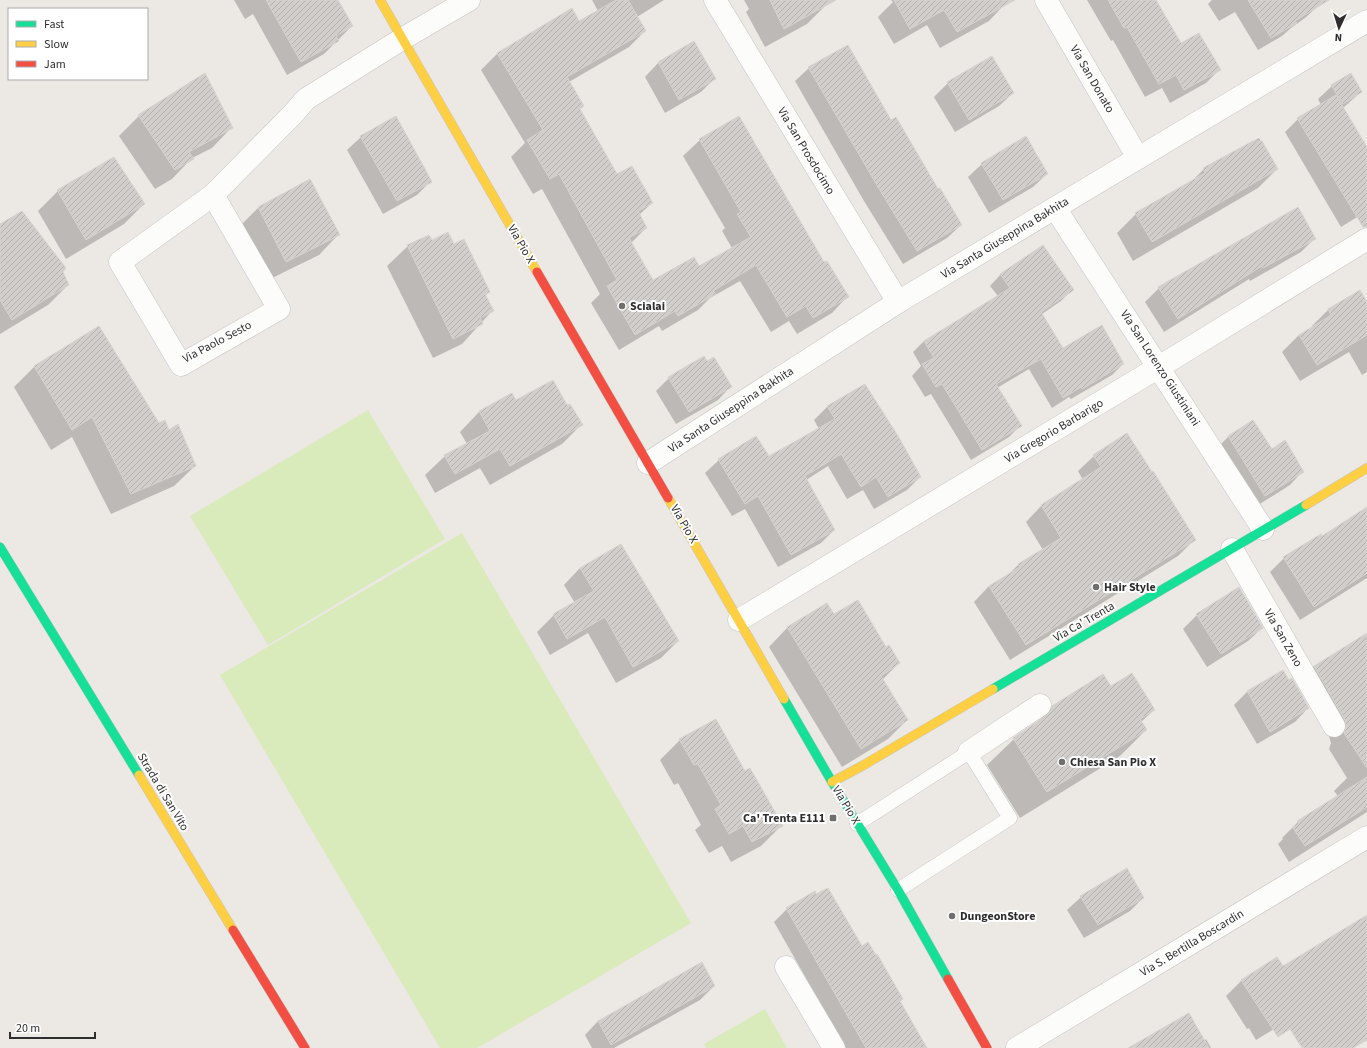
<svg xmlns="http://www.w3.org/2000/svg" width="1367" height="1048" font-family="'Source Sans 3',sans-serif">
	<defs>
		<pattern id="building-hatch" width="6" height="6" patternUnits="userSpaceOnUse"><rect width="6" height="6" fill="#d1cecb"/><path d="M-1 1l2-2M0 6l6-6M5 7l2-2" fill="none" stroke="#b4b1af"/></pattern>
	</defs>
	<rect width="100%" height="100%" fill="#ece8e4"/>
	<g fill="#d9eabb">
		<path d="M368 410 445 539 268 645 190 516Z"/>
		<path d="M462 533 691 923 477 1048H440L220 675Z"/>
		<path d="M765 1009 787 1048H706L704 1044Z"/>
	</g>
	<g fill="#0003">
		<path d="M234 0H337L352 26 324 54 287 75 253 14 245 19Z"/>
		<path d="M592 0H664L637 17 645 31 629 47 569 82 583 106 579 110 617 176 652 203 639 215 646 228 631 243 653 281 699 268 732 248 722 231 725 228 683 156 700 140 739 117 824 264 848 296 832 313 797 334 789 321 771 332 740 281 710 298 698 310 662 331 659 326 619 350 591 303 600 294 542 189 533 194 511 157 525 143 481 70 497 54 572 10 579 22 598 11Z"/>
		<path d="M744 0H823L826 5 807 24 765 47 746 12 749 9Z"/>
		<path d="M891 0H1003L1005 4 989 21 940 48 927 25 894 44 878 17 893 2Z"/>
		<path d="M1087 0H1155L1181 45 1219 70 1206 83 1170 103 1162 88 1145 97 1113 40 1111 41Z"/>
		<path d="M1212 0H1315L1318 6 1305 18 1291 28 1282 36 1258 50 1235 12 1219 21 1208 4Z"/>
		<path d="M694 43 714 79 701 92 665 113 645 77 658 63Z"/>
		<path d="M809 68 891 122 961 225 947 238 903 264 864 201 795 81Z"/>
		<path d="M948 83 1013 93 999 106 955 132 934 97Z"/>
		<path d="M1332 86 1361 92 1343 108 1367 148V211L1341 227 1285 132 1298 119 1321 105 1318 99Z"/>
		<path d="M139 116 232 127 212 148 192 158 172 179 155 189 119 136Z"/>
		<path d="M361 137 431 181 417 195 383 214 347 150Z"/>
		<path d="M1259 138 1277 169 1258 188 1133 261 1117 233 1136 214 1190 183 1204 169Z"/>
		<path d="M982 164 1047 174 1033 187 989 213 968 177Z"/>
		<path d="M310 180 339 234 319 255 266 281 238 228 258 208Z"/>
		<path d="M58 191 144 204 124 224 66 259 38 211Z"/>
		<path d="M0 225 62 272 68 285 48 305 0 334Z"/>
		<path d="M429 236 431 241 454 245 489 292 485 296 492 311 462 344 433 358 387 266 408 246Z"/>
		<path d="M1315 238 1301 252 1250 281 1249 279 1164 332 1145 302 1159 288Z"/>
		<path d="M1001 274 1072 290 1061 301 1042 314 1063 349 1123 364 1112 375 1071 399 1069 397 1052 408 1029 369 997 388 1020 426 1009 437 971 460 931 394 925 397 912 376 921 366 913 352 924 341 998 296 990 286Z"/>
		<path d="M1367 304V372L1362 375 1349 352 1300 381 1282 352 1299 335 1312 328V326L1328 310Z"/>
		<path d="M99 327 159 425 168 431 195 466 174 486 111 514 72 437 51 450 14 387 34 367Z"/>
		<path d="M704 357 707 362 730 387 718 400 676 424 656 391 669 378Z"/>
		<path d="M865 385 920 477 907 490 874 509 863 490 847 499 828 466 806 480 834 530 821 543 778 567 745 509 732 516 705 473 719 460 768 457 819 429 814 420 827 407Z"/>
		<path d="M511 394 516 402 567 407 581 425 562 444 490 485 480 468 435 493 425 475 445 456 467 444 460 432 479 412Z"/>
		<path d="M1253 422 1272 450 1303 471 1290 485 1252 509 1215 450 1228 437Z"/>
		<path d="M1094 456 1194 540 1178 556 1010 660 974 602 989 586 1008 575 1018 565 1043 550 1026 522 1041 506 1083 480 1078 471Z"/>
		<path d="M1367 508V578L1300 620 1270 572 1284 558 1322 537Z"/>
		<path d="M620 545 678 641 661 658 616 683 588 633 550 655 537 632 554 615 575 603 564 585 580 568Z"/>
		<path d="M1239 588 1262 628 1248 641 1207 667 1183 629 1197 615Z"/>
		<path d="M826 604 833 616 886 648 899 663 882 680 907 720 888 739 842 767 769 647 787 628Z"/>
		<path d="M1367 649V812L1289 862 1278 844 1283 839 1282 838 1298 822 1338 796 1334 791 1347 778 1329 749 1331 743 1329 736 1298 682 1314 666Z"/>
		<path d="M1282 671 1308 708 1295 722 1257 744 1234 705 1247 692Z"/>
		<path d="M1111 687 1154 710 1141 722 1146 730 1120 756 1020 818 987 765 1014 739 1034 725 1053 706Z"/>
		<path d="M680 740 745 772 781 826 761 846 731 862 722 846 709 853 695 830 701 825 678 783 674 785 660 760Z"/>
		<path d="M816 895 862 947 899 1001 926 1048H846L774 922 787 909Z"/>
		<path d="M1081 897 1143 898 1130 911 1084 938 1067 910Z"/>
		<path d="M1367 916V972L1256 1040 1249 1028 1247 1029 1226 996 1241 981 1277 959 1282 967Z"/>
		<path d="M701 964 714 986 700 1000 614 1048H592L585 1035 598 1021Z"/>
		<path d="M1206 1039 1211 1048H1130L1204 1041Z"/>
	</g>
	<g fill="url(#building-hatch)" stroke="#d7d4d0">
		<path d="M266 0H338L353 26 336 36 339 41 301 62Z"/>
		<path d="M616 0H628L646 31 567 77 584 106 580 109 617 174 632 166 653 203 638 211 647 228 629 238 653 280 694 257 699 266 751 237 737 214 741 212 699 139 739 116 824 262 827 261 849 297 813 318 806 306 787 317 756 265 713 291 716 294 678 316 675 311 635 335 607 286 617 280 559 174 550 179 527 140 543 130 497 53 572 8 579 21Z"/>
		<path d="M770 0H836L784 29Z"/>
		<path d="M894 0H1015L957 32 944 10 910 29Z"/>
		<path d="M1108 0H1156L1181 43 1199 33 1221 70 1184 90 1176 75 1159 84 1127 27 1124 28Z"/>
		<path d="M1248 0H1329L1295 21 1297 23 1271 38Z"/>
		<path d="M694 41 716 79 679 100 658 62Z"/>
		<path d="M848 45 891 120 896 117 938 189 940 188 962 225 917 251 878 187 808 67Z"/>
		<path d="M992 56 1014 93 969 120 947 82Z"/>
		<path d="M205 73 233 128 189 152 194 159 175 170 138 115Z"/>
		<path d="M1351 73 1362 92 1343 104 1331 85Z"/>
		<path d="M1336 95 1367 147V227H1363L1297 118Z"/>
		<path d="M396 116 432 182 397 201 360 136Z"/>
		<path d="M1026 136 1048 174 1003 200 981 163Z"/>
		<path d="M1253 141H1262L1278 169 1152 242 1135 213 1205 173 1203 168Z"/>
		<path d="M114 157 145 204 86 240 57 190Z"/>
		<path d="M310 179 340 235 286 262 258 207Z"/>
		<path d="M1298 207 1316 239 1263 268 1262 266 1178 319 1158 287Z"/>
		<path d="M22 211 66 268 63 272 69 285 12 320 0 300V224Z"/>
		<path d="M448 232 454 244 464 239 490 292 485 294 494 311 480 318 483 324 453 339 407 245 429 235 432 240Z"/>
		<path d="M1043 245 1074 290 1041 312 1063 348 1102 325 1124 364 1082 389 1081 387 1063 398 1041 359 996 384 1022 426 982 450 942 384 936 387 922 364 934 358 924 341 1010 288 1000 274Z"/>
		<path d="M1360 290 1367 302V335L1317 365 1299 335 1331 315 1328 309Z"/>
		<path d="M99 326 159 423 165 420 169 430 178 424 196 466 131 494 92 417 72 430 34 366Z"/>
		<path d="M704 356 707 361 714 357 732 387 689 412 668 377Z"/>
		<path d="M553 380 567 405 570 404 583 425 510 466 500 449 455 474 444 455 490 431 479 411 512 393 516 400Z"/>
		<path d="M865 384 898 436 921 477 888 497 876 477 861 487 841 454 805 476 835 530 791 555 758 496 745 504 718 459 756 436 769 456 835 419 827 406Z"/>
		<path d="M1253 420 1272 449 1285 440 1304 472 1265 496 1228 436Z"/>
		<path d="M1127 433 1152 472 1153 471 1196 540 1026 645 989 586 1020 567 1018 564 1061 538 1041 505 1101 467 1093 455Z"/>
		<path d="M1367 507V573L1314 607 1283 557 1321 534 1322 536Z"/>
		<path d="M621 544 679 641 633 667 605 617 567 639 553 614 594 591 580 568Z"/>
		<path d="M1239 587 1263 628 1221 654 1196 614Z"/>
		<path d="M858 600 886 647 889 645 900 663 881 676 908 720 861 749 787 627 827 603 834 614Z"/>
		<path d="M1367 633V768L1344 733 1346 726 1345 720 1314 666Z"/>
		<path d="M1283 670 1289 680 1292 678 1309 708 1270 732 1247 691Z"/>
		<path d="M1132 673 1155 710 1140 719 1147 730 1047 792 1013 738 1047 715 1051 711 1052 706 1103 674 1111 686Z"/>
		<path d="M716 719 745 771 750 768 783 826 752 842 743 826 729 834 715 809 721 805 698 764 694 765 679 739Z"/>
		<path d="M1367 777V807L1305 846 1293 828 1299 824 1297 821Z"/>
		<path d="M1127 868 1144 898 1098 925 1080 896Z"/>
		<path d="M828 888 862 946 868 942 876 955 877 954 903 999 900 1001 927 1048H866L786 908 815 891 816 894Z"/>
		<path d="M1367 915V1040L1353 1048H1302L1290 1029 1278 1037 1241 980 1277 957 1283 966Z"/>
		<path d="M702 962 715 986 611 1045 598 1021Z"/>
		<path d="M1189 1013 1209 1048H1128Z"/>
	</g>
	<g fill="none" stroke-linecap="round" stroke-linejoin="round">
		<defs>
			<path id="lane" d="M857 824 969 752 1010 818 898 890"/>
			<g id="street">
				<path d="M715 0 898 302"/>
				<path d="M1046 0 1138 158"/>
				<path d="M213 195 279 309 181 365 120 262 213 195 293 114 306 99 402 39 469 0"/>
				<path d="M1055 208 1263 529"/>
				<path d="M648 463 898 302 1367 21"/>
				<path d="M1232 549 1334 726"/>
				<path d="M739 620 1159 367 1367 239"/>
				<path d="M969 752 1040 705"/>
				<path d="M786 967 834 1048"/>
				<path d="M1017 1048 1367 837"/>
			</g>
			<g id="fast">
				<path d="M0 547 139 775"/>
				<path d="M993 689 1306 505"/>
				<path d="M784 699 832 782 898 890 948 979"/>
			</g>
			<g id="slow">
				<path d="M380 0 537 272"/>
				<path d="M668 498 784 699"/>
				<path d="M1306 505 1367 468"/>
				<path d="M139 775 233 930"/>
				<path d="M832 782 862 766 993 689"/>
			</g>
			<g id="jam">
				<path d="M537 272 668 498"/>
				<path d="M233 930 305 1048"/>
				<path d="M948 979 987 1048"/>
			</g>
		</defs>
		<use href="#lane" stroke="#c5c4c5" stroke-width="15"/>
		<use href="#street" stroke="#c5c4c5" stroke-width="23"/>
		<use href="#fast" stroke="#c5c4c5" stroke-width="10"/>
		<use href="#slow" stroke="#c5c4c5" stroke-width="10"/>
		<use href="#jam" stroke="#c5c4c5" stroke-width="10"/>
		<use href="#lane" stroke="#fcfcfb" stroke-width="14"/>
		<use href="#street" stroke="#fcfcfb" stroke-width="22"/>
		<use href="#fast" stroke="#16e098" stroke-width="9"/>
		<use href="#slow" stroke="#ffcf43" stroke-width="9"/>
		<use href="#jam" stroke="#f24e42" stroke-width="9"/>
	</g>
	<g fill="#706f6e" stroke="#fff" stroke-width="1.5">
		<circle cx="622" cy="306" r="4"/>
		<circle cx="1096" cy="587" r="4"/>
		<circle cx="1062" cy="762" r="4"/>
		<rect x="829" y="814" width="8" height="8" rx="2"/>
		<circle cx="952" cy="916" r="4"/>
	</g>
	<g text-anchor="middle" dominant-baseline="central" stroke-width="4" stroke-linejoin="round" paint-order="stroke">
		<g font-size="12" fill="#2e2e2e" stroke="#fff">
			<text transform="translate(1092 79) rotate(60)">Via San Donato</text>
			<text transform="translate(806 151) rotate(59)">Via San Prosdocimo</text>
			<text transform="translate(1005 238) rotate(-31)">Via Santa Giuseppina Bakhita</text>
			<text transform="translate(521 244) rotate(60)">Via Pio X</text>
			<text transform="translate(217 342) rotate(-28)">Via Paolo Sesto</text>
			<text transform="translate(1160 368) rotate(57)">Via San Lorenzo Giustiniani</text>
			<text transform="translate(731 410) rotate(-33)">Via Santa Giuseppina Bakhita</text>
			<text transform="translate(1054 431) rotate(-31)">Via Gregorio Barbarigo</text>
			<text transform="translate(684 524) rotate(60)">Via Pio X</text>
			<text transform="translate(1084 622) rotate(-30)">Via Ca' Trenta</text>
			<text transform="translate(1283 638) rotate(60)">Via San Zeno</text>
			<text transform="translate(163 792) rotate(59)">Strada di San Vito</text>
			<text transform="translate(846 805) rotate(59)">Via Pio X</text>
			<text transform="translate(1192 943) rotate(-31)">Via S. Bertilla Boscardin</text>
		</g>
		<g font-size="12" font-weight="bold" fill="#2e2e2e" stroke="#fff" text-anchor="start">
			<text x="630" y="306">Scialai</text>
			<text x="1104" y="587">Hair Style</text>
			<text x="1070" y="762">Chiesa San Pio X</text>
			<text x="825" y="818" text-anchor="end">Ca' Trenta E111</text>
			<text x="960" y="916">DungeonStore</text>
		</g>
	</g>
	<rect x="8" y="8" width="140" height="72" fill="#ffffff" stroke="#ababab"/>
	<rect x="16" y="21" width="20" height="6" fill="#16e098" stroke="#ababab"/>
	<text x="44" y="28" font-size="12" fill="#2e2e2e">Fast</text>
	<rect x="16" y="41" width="20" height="6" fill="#ffcf43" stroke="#ababab"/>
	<text x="44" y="48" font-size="12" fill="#2e2e2e">Slow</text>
	<rect x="16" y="61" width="20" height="6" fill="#f24e42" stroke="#ababab"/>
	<text x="44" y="68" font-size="12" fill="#2e2e2e">Jam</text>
	<g transform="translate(1339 28) rotate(184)" stroke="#ffffff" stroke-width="3" paint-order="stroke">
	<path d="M0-3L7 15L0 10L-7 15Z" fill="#2e2e2e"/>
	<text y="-6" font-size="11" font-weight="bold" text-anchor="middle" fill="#2e2e2e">N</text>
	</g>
	<path d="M10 1032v6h85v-6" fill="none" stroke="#2e2e2e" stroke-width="2"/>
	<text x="16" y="1032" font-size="12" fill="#2e2e2e" stroke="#ffffff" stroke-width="3" paint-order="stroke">20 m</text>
</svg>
